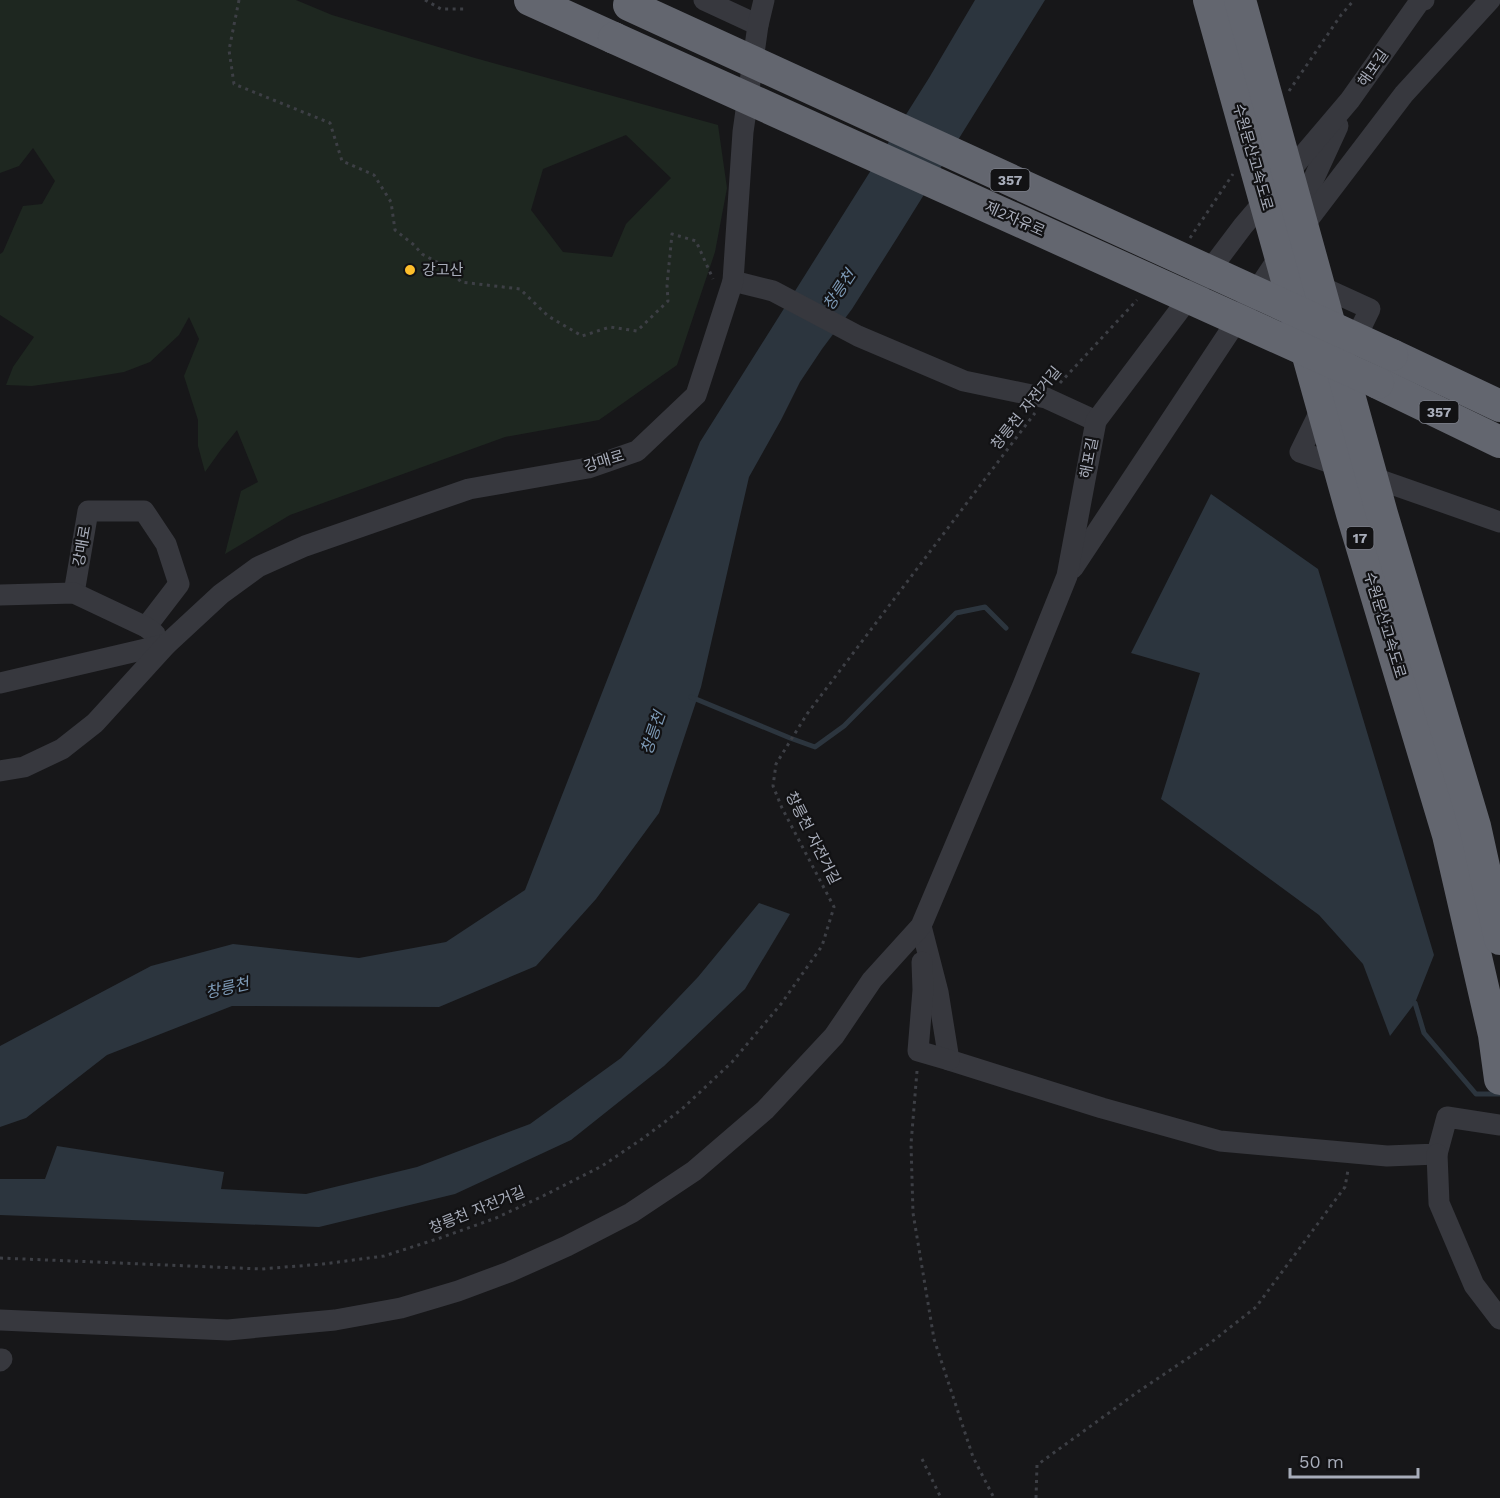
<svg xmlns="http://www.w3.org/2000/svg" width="1500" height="1498" font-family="'Work Sans','Noto Sans KR',sans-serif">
	<rect width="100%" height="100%" fill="#171719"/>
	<path fill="#1e2720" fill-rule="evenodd" d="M0 0H296L332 15 475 58 718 125 727 188 715 252 677 365 599 420 505 437 290 515 225 554 241 491 258 482 237 430 220 451 205 472 198 446V420L184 376 199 339 189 317 179 335 150 362 124 372 82 379 32 386 6 385 13 367 34 337 0 315V254L3 252 23 206 42 204 55 181 33 148 19 166 0 173ZM626 135 671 178 626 224 612 257 563 252 531 210 543 169Z"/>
	<g fill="#2c353e">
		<path d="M975 0H1045L897 238 852 309 822 349 800 382 781 420 749 477 701 687 659 813 596 899 536 966 439 1007 232 1006 107 1055 26 1118 0 1127V1046L151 966 233 944 359 958 446 942 525 890 700 442 929 78Z"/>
		<path d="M1211 494 1318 569 1434 955 1415 1003 1390 1036 1363 964 1319 915 1161 799 1200 673 1131 653Z"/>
		<path d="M759 903 790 914 745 989 664 1066 571 1140 455 1194 319 1227 0 1215V1179H45L57 1146 224 1172 221 1189 306 1194 417 1167 530 1124 621 1058 698 977Z"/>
	</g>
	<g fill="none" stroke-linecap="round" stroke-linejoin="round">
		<g stroke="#2c353e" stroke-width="5">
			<path d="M691 697 790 738 815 747 844 726 956 613 985 607 1006 628"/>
			<path d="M1415 1003 1424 1033 1476 1094H1500"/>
		</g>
		<g stroke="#3d3f45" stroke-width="3" stroke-dasharray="3 4.5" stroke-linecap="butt">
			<path d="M239 0 229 50 234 84 330 123 342 161 374 175 391 202 395 230 414 245 422 254 450 269 461 282 520 289 548 316 582 336 610 327 637 331 668 301 667 285 672 234 696 241 713 279"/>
			<path d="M425 0 441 9H467"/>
			<path d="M1289 91 1341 15 1354 0"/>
			<path d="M1190 238 1233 174"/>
			<path d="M1060 383 1137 300"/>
			<path d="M917 1071 911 1144 913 1213 934 1339 973 1457 994 1498"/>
			<path d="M0 1258 261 1269 323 1264 384 1256 440 1238 496 1218 543 1196 602 1166 642 1139 682 1109 732 1062 781 1004 822 946 834 907 782 808 773 786 776 764 807 714 1035 413"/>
			<path d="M922 1459 941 1498"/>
			<path d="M1036 1498 1037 1465 1139 1391 1209 1344 1256 1307 1345 1187 1348 1170"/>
		</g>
		<g stroke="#37383e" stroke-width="21">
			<path d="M704 0 758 25"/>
			<path d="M1297 215 1338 126"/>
			<path d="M733 281 773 291 858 336 964 381 1046 398 1096 421"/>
			<path d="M1313 283 1370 309 1351 348"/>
			<path d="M1324 403 1300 452 1500 522"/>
			<path d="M1073 568 1273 266 1404 94 1490 0"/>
			<path d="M74 593 88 511H144L166 544 179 584 146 627"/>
			<path d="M0 595 74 593 146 627 155 634"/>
			<path d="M0 683 167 644"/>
			<path d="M0 771 24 767 62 749 95 723 167 644 221 594 258 567 305 546 469 489 588 468 637 451 696 395 733 281 743 132 758 25 764 0"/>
			<path d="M921 926 938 992 949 1060 1102 1108 1220 1141 1387 1156 1437 1154 1447 1117 1500 1125"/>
			<path d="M922 962 923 990 918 1051 949 1060"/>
			<path d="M1437 1154 1439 1203 1474 1285 1500 1319"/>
			<path d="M0 1320 228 1330 335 1320 401 1308 458 1291 509 1272 567 1246 631 1213 694 1171 765 1110 834 1036 872 980 921 926 1023 685 1067 576 1096 421 1243 226 1350 100 1420 1 1424 0"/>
			<path d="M0 1359H2L0 1361"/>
		</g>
		<g stroke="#63666f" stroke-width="32">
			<path d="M530 0 614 38"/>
			<path d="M1392 355 1500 406"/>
			<path d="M1378 383 1500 442"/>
		</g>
		<g stroke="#63666f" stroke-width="32">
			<path d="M1209 0 1352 514 1448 835 1494 1035 1500 1079"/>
			<path d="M1240 0 1382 514 1475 826 1500 939"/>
			<path d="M629 5 1392 355"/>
			<path d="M614 38 1378 383"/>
		</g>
	</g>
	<circle fill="#fdbe2b" stroke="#121214" stroke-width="2" cx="410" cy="270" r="6"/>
	<g text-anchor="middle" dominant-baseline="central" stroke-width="4.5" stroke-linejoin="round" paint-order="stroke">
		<g fill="#121214" stroke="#7b7e88" stroke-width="1.5">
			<rect x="990.5" y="169" width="39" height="22" rx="4.5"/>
			<rect x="1419.5" y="401" width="39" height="22" rx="4.5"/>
			<rect x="1346.5" y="527" width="27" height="22" rx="4.5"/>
		</g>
		<g font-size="14" font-weight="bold" fill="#a8adba">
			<text x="1010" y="180">357</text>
			<text x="1439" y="412">357</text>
			<text x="1360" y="538">17</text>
		</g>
		<g font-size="15" fill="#a8adba" stroke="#121214">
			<text transform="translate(1373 68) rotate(-55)">해포길</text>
			<text transform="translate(1253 157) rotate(74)">수원문산고속도로</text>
			<text transform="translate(1015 219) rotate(24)">제2자유로</text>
			<text transform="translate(1026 408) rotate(-51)">창릉천 자전거길</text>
			<text transform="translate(1089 458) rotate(-79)">해포길</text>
			<text transform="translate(604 461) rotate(-17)">강매로</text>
			<text transform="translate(82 546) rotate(-80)">강매로</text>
			<text transform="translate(1385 625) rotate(73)">수원문산고속도로</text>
			<text transform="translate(813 838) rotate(63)">창릉천 자전거길</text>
			<text transform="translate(477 1210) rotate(-22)">창릉천 자전거길</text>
		</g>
		<g font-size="15" fill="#a8adba" stroke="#121214" text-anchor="start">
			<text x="422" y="270">강고산</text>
		</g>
		<g font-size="16" font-style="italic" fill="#7d9ab6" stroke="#121214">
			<text transform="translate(839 290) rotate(-56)">창릉천</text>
			<text transform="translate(653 733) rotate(-71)">창릉천</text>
			<text transform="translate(227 988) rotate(-13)">창릉천</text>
		</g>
	</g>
	<path d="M1290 1468v9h128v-9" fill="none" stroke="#a8adba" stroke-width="3"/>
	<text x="1299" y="1468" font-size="18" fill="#a8adba" stroke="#121214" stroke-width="4.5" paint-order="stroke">50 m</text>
</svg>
